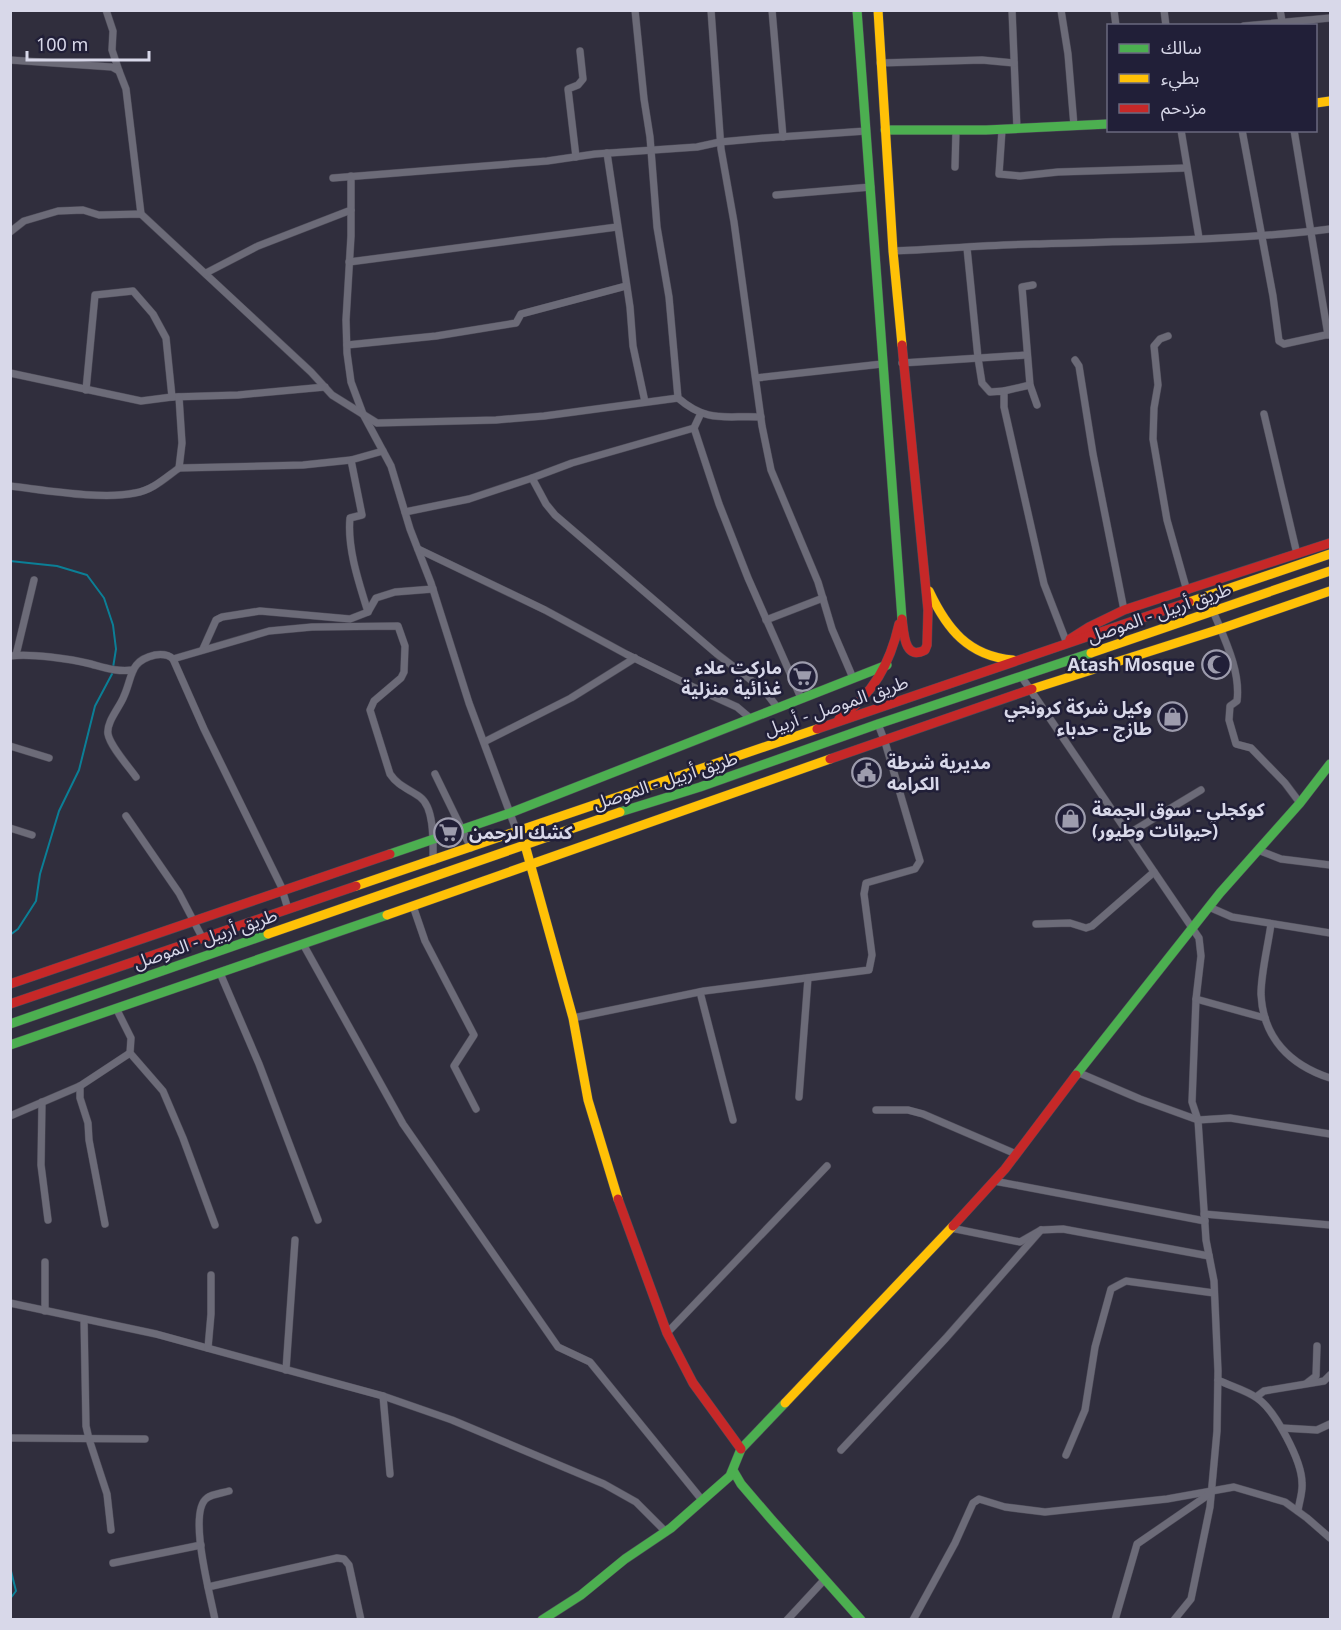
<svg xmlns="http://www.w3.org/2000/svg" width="1341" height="1630" font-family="'Noto Sans','Noto Sans Arabic',sans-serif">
	<rect width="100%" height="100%" fill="#302e3d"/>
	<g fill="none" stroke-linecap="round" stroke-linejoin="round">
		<g stroke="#0b7f96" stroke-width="2">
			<path d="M10 561 57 566 87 575 104 598 113 625 116 649 112 674 95 706 79 770 59 811 40 874 36 901 18 929 10 935"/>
			<path d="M10 1567 16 1591 10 1599"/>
		</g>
		<defs>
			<g id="street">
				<path d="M106 10 113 31 112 50 119 71"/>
				<path d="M635 10 644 99 650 137 657 227 669 297 678 398C708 424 726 415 761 417"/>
				<path d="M711 10 721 149 734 222 762 426 771 470 818 582 832 629 853 678"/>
				<path d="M772 10 783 137"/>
				<path d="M1012 10 1017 129"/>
				<path d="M1061 10 1068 54 1074 126"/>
				<path d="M1114 10 1116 26"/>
				<path d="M1164 10 1166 26"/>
				<path d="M1280 10 1282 21"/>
				<path d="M1244 26 1330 18"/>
				<path d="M10 60 112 67 119 71 126 89 141 214"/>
				<path d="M880 63 982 60 1014 63"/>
				<path d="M1002 130 999 174 1020 176 1058 172 1186 168"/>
				<path d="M1181 130 1199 238"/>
				<path d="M1242 130 1273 296 1279 341 1284 344 1330 334"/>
				<path d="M1294 130 1328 335"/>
				<path d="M607 153 630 307 633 346 645 402"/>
				<path d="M576 157 568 89 578 85 583 79 580 51"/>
				<path d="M955 167 956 130"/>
				<path d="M351 176V236L346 320 347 353 351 382 363 414 391 466 410 529 431 583 469 703 517 832"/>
				<path d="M333 178 547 161 595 154 697 147 720 142 765 138 866 131"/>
				<path d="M776 195 871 187"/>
				<path d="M10 232 24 221 58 211 83 210 99 215 141 214 311 372 332 395 377 423 496 420 544 416 678 398"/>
				<path d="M967 248 978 358 982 383 990 392 1004 391V407L1044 584 1066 641"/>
				<path d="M893 251C940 249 987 245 1034 244 1133 241 1232 241 1330 229"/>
				<path d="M349 262 617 227"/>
				<path d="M206 273 258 246 351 210"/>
				<path d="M1033 285 1022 287 1030 385 1037 405"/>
				<path d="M1168 336 1160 339 1154 346 1158 385 1154 408 1153 439 1167 520 1187 591"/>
				<path d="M347 345 436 336 516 323 521 314 626 286"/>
				<path d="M1075 360 1079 366 1093 454 1124 610"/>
				<path d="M902 363 1026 355"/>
				<path d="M10 373 141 401 172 397 238 395 325 387"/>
				<path d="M756 378 882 364"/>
				<path d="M86 390 95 295 133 291 153 314 166 338 172 397"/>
				<path d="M1004 391 1030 385"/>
				<path d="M179 397 182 443 179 468 303 465 351 460"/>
				<path d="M701 413 694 428 719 504 748 578 801 698"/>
				<path d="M1264 414 1297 554"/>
				<path d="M694 428 572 463 532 478 546 504 555 515 717 654 764 690 777 707"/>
				<path d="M10 486C45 490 102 500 135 493 153 490 165 478 179 468"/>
				<path d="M405 512 469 499 532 478"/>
				<path d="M418 549 545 610 626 654 693 687 737 707 750 718"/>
				<path d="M1213 611C1224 638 1241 671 1237 701L1230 706 1229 720 1236 744 1251 748 1285 783 1300 803"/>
				<path d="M368 612C359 583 347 548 350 518L362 515 351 460 383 451"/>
				<path d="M766 620 823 598"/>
				<path d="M203 649 216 620 222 617 260 611 350 619 368 612 376 598 395 592 433 589"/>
				<path d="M16 655 34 580"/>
				<path d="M10 656C30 653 71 659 91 664 106 668 117 672 133 670"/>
				<path d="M173 659 204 729 281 886 288 909"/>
				<path d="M1021 676 1199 938 1201 956 1196 999 1192 1102 1198 1120 1206 1240 1214 1281 1218 1371 1217 1431 1210 1507 1191 1599 1174 1620"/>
				<path d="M484 742 571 698 635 658"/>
				<path d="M10 746 49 758"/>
				<path d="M435 774 471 848"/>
				<path d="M136 777C129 767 110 746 108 734 106 722 120 707 124 696 133 676 129 661 155 655 162 654 168 654 173 659L269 631 312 627 398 626 405 646 404 672 401 678 374 701 370 710 390 774C398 786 409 789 420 797 435 808 433 844 433 861"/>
				<path d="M126 816 179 893 203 939"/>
				<path d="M10 828 32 835"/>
				<path d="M1128 834 1201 790"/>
				<path d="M1258 850 1281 859 1330 865"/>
				<path d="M413 906 425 941 474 1035 454 1066 476 1109"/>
				<path d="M1209 907 1232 917 1330 933"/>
				<path d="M1036 924 1070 923 1086 928 1092 926 1154 872"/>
				<path d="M1271 924C1268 946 1261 973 1261 994 1263 1038 1290 1065 1330 1078"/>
				<path d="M303 944 403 1124 558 1347 590 1362 702 1500"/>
				<path d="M220 973 259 1064 318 1220"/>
				<path d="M700 992 733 1120"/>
				<path d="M1196 999 1265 1018"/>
				<path d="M116 1008 131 1038 130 1053 163 1091 183 1138 215 1225"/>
				<path d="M573 1018 704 991 869 970 872 955 864 894 866 883 915 869 920 861 885 742 878 724"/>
				<path d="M1077 1072 1140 1099 1198 1120 1230 1118 1330 1134"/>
				<path d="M80 1086V1098L88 1123 89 1140 105 1224"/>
				<path d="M799 1097 808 978"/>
				<path d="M42 1102 41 1165 48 1220"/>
				<path d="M876 1110H908L923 1114 1016 1154"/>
				<path d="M10 1116 80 1086 130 1053"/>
				<path d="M994 1181 1205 1221"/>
				<path d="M1204 1214 1330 1225"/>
				<path d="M951 1228 1020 1242 1041 1230 1063 1229 1209 1256"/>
				<path d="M45 1262V1311"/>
				<path d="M10 1303 156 1334 383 1396 452 1420 604 1484 636 1502 666 1532"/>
				<path d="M84 1319 86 1426 89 1439 107 1494 111 1530"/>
				<path d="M667 1333 827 1166"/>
				<path d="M208 1348 211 1314V1275"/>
				<path d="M286 1370 295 1240"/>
				<path d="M1218 1380C1230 1386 1246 1390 1257 1398 1275 1410 1302 1461 1302 1483 1303 1492 1299 1502 1298 1511"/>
				<path d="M1307 1383 1316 1376 1317 1346"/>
				<path d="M383 1396 390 1474"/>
				<path d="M1256 1397 1264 1391 1324 1381 1330 1375"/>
				<path d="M1282 1428 1317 1430 1330 1424"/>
				<path d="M10 1438 145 1439"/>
				<path d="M841 1450 946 1338 1041 1230"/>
				<path d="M1066 1455 1085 1410 1095 1347 1111 1289 1126 1281 1214 1293"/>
				<path d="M113 1563 201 1545"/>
				<path d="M208 1587 337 1558 344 1559 349 1565 361 1620"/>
				<path d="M215 1620C211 1597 187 1512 207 1498 212 1494 223 1493 229 1491"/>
				<path d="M787 1620 825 1579"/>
				<path d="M913 1620 955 1543 973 1503 979 1499 1005 1507 1045 1512 1167 1499 1234 1487 1285 1502 1307 1518 1330 1538"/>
				<path d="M1115 1620 1137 1544 1211 1493"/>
			</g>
			<g id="fast">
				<path d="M857 10 902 619"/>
				<path d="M885 130H986L1108 124"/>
				<path d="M620 812 700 787 878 724 1091 653"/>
				<path d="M390 854 510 813 887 665"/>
				<path d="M10 1024 268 934"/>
				<path d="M10 1045 387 915"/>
				<path d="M1076 1075 1220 893 1300 803 1330 764"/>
				<path d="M734 1472 741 1484 771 1519 861 1620"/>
				<path d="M542 1620 581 1595 625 1559 671 1528 730 1476 741 1449 785 1403"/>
			</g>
			<g id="slow">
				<path d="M878 10 893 251 902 345"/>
				<path d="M1316 103 1330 101"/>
				<path d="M929 591C947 629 968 656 1013 660"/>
				<path d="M1189 602 1330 554"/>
				<path d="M1091 653 1330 571"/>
				<path d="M1032 689 1220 629 1330 591"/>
				<path d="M525 845 573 1018 588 1100 618 1199"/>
				<path d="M356 886 817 729"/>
				<path d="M387 915 830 759"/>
				<path d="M268 934 620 812"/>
				<path d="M785 1403 953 1226"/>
			</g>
			<g id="jam">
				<path d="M902 619C904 633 904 661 925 650L927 645 928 610 902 345"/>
				<path d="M1070 639 1089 627 1124 610 1330 543"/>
				<path d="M839 719C873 694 890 664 899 624"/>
				<path d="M817 729 1189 602"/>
				<path d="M830 759 1032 689"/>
				<path d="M10 984 390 854"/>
				<path d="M10 1004 356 886"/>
				<path d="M618 1199 667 1333 693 1383 741 1449"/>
				<path d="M953 1226 1005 1169 1076 1075"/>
			</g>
		</defs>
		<use href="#street" stroke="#4c4a57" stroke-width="8"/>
		<use href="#fast" stroke="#4c4a57" stroke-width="10"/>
		<use href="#slow" stroke="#4c4a57" stroke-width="10"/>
		<use href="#jam" stroke="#4c4a57" stroke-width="10"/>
		<use href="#street" stroke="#6c6b78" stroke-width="7"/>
		<use href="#fast" stroke="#4caf50" stroke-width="9"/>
		<use href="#slow" stroke="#ffc107" stroke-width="9"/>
		<use href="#jam" stroke="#c62828" stroke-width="9"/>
	</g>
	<defs>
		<symbol id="mosque-ring" viewBox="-11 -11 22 22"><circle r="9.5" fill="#211f38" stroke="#9d9cad" stroke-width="1.5"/><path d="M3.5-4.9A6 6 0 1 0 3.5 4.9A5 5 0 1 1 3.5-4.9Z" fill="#9d9cad"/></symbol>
		<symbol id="supermarket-ring" viewBox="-11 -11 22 22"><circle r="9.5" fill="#211f38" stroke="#9d9cad" stroke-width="1.5"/><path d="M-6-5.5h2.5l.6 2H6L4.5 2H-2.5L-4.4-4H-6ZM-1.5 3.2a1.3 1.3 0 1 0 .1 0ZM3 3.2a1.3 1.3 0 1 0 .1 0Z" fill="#9d9cad"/></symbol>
		<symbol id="shop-ring" viewBox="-11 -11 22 22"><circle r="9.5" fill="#211f38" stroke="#9d9cad" stroke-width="1.5"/><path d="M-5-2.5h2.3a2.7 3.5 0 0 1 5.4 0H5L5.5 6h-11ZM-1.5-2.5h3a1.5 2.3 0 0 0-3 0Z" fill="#9d9cad"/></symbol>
		<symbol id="civic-ring" viewBox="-11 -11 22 22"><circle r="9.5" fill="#211f38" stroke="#9d9cad" stroke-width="1.5"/><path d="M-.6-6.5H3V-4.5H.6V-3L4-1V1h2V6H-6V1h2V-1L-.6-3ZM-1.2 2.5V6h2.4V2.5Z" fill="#9d9cad"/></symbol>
	</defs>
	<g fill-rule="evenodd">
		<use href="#mosque-ring" x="1200" y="648" width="33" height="33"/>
		<use href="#supermarket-ring" x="786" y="660" width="33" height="33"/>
		<use href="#shop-ring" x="1156" y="700" width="33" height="33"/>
		<use href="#civic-ring" x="850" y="756" width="33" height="33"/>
		<use href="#shop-ring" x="1054" y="802" width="33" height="33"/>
		<use href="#supermarket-ring" x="432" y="816" width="33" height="33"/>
	</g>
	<g text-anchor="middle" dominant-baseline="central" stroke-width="5" stroke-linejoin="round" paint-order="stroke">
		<g font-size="18" fill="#d8d8e9" stroke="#211f38">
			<text transform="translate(1159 612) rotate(-19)">طريق أربيل - الموصل</text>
			<text transform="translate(836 705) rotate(-19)">طريق الموصل - أربيل</text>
			<text transform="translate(665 780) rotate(-18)">طريق أربيل - الموصل</text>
			<text transform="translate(205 938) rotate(-19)">طريق أربيل - الموصل</text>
		</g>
		<g font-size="18" font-weight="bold" fill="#d8d8e9" stroke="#211f38" text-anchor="end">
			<text x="1195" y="664">Atash Mosque</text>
			<text x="782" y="667">ماركت علاء<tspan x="782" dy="21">غذائية منزلية</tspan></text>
			<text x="1152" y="707">وكيل شركة كرونجي<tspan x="1152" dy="21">طازج - حدباء</tspan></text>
			<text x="887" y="762" text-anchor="start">مديرية شرطة<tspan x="887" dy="21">الكرامه</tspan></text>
			<text x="1092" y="809" text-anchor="start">كوكجلي - سوق الجمعة<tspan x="1092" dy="21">(حيوانات وطيور)</tspan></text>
			<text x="469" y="832" text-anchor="start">كشك الرحمن</text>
		</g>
	</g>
	<rect width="1341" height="1630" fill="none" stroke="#d8d8e9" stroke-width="24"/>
	<rect x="1107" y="24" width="210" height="108" fill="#211f38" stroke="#6a697f" stroke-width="1.5"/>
	<rect x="1119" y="44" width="30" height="9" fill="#4caf50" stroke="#6a697f" stroke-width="1.5"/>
	<text x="1161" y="54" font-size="18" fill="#d8d8e9">سالك</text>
	<rect x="1119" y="74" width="30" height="9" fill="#ffc107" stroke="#6a697f" stroke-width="1.5"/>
	<text x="1161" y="84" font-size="18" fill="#d8d8e9">بطيء</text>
	<rect x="1119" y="104" width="30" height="9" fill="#c62828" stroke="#6a697f" stroke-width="1.5"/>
	<text x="1161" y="114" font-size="18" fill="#d8d8e9">مزدحم</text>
	<path d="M27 51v9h122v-9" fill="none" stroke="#d8d8e9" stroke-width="3"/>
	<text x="36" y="51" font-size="18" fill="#d8d8e9" stroke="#211f38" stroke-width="4.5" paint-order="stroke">100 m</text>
</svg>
